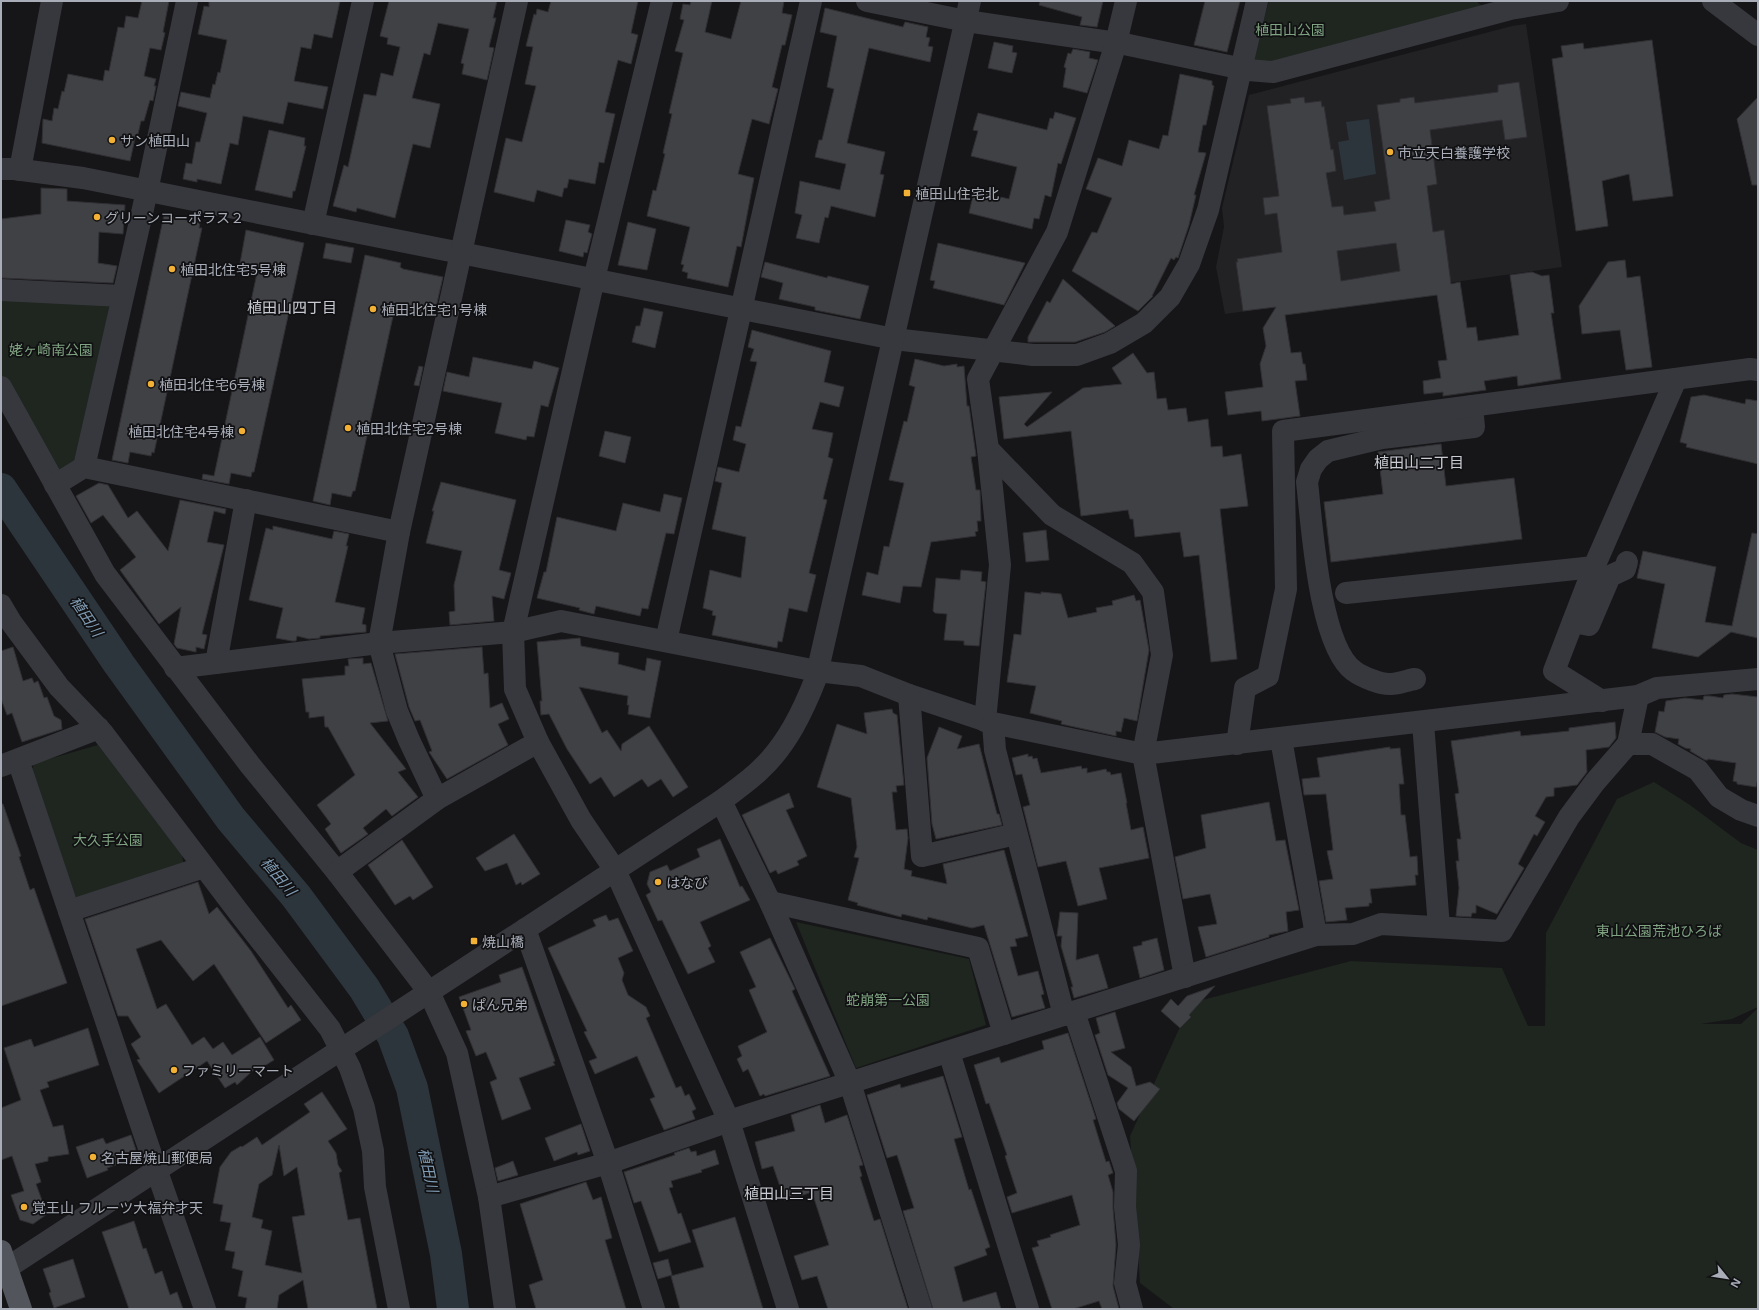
<svg xmlns="http://www.w3.org/2000/svg" width="1759" height="1310" font-family="'Noto Sans','Noto Sans JP',sans-serif">
	<rect width="100%" height="100%" fill="#161618"/>
	<path fill="#222225" d="M1526 24 1562 267 1225 314 1216 267 1224 227 1222 208 1249 95 1512 26Z"/>
	<g fill="#1e261f">
		<path d="M1269 1H1476L1483 7 1271 62H1252Z"/>
		<path d="M1 297 105 301 110 307 79 456 63 472 53 467 1 374Z"/>
		<path d="M98 745 182 855 184 867 77 900 31 771 35 763Z"/>
		<path d="M1654 782 1690 805 1741 843 1758 850V1007L1732 1019 1701 1024H1741L1758 1008V1309H1174L1140 1283 1130 1136 1191 1003 1351 961 1502 968 1528 1026H1545L1546 933 1617 799Z"/>
		<path d="M796 922 969 959 986 1025 856 1068Z"/>
	</g>
	<path fill="#2c353c" d="M1369 119 1376 174 1344 180 1338 142 1349 140 1346 122Z"/>
	<g fill="none" stroke-linecap="round" stroke-linejoin="round">
		<path stroke="#2c353c" stroke-width="32" d="M1 489 119 664 231 819 296 896 364 988 393 1036 412 1088 446 1254 453 1309"/>
	</g>
	<g fill="#404145" stroke="#303034" fill-rule="evenodd">
		<path d="M142 1H169L163 32 165 33 161 50 150 48 144 76 156 79 154 86H156L153 101 150 100 144 121H141L138 134H136L130 161 42 143 43 119 52 121 54 108 58 109 62 91 64 92 68 74 103 81 105 70 109 71 118 27 124 28 126 16 138 18Z"/>
		<path d="M209 1H340L332 38 314 34 311 49 301 47 294 81 328 87 323 109 288 102 283 124 243 116 238 145 230 143 221 184 197 179V182L183 179 186 163 192 164 196 142H200L207 113 178 106 181 92 210 98 213 84 215 85 218 72 220 73 227 40 198 34 204 6 209 7Z"/>
		<path d="M389 1H497L493 18H496L489 47 494 48 487 80 462 74 464 64 461 63 469 29 438 23 430 55 424 53 412 98 440 104 430 148 413 144 395 218 357 208 356 212 333 206 344 165 348 167 364 94 376 96 381 73 393 76 400 47 387 44 388 38 380 36Z"/>
		<path d="M551 1H638L631 33 638 35 631 64 618 60 605 112 615 114 604 163 599 162 595 184 569 179 567 188H564L562 197 537 190 534 202 494 192 506 138 522 142 536 86 525 84 533 47 526 46 534 14 536 15 537 9 548 12Z"/>
		<path d="M691 1H712L705 32 731 39 741 1H784L782 13 792 15 785 45H782L772 87 778 89 769 124 752 119 738 174 754 178 741 247 737 246 728 287 687 278 688 273 682 271 684 265 681 264 690 227 647 216 653 190 656 191 665 154 663 153 672 114 669 113 683 53 675 51 684 20 680 19 683 4 690 5Z"/>
		<path d="M1040 1H1103L1097 27 1080 25 1082 17 1039 5Z"/>
		<path d="M1205 1H1240L1227 52 1194 45Z"/>
		<path d="M825 8 903 27 905 22 928 27 926 37 930 38 928 46 933 47 930 62 869 48 847 143 885 152 880 174 884 175 875 217 831 206 828 218 825 217 819 243 796 238 802 215 795 213 800 181 840 190 846 164 815 157 819 140H822L834 89 827 87 837 36 820 32Z"/>
		<path d="M1652 40 1673 196 1633 201 1629 174 1602 181 1608 226 1576 231 1552 59 1563 57 1561 46 1583 43 1584 49Z"/>
		<path d="M994 42 1013 46 1012 52 1017 53 1012 73 988 68Z"/>
		<path d="M1073 49 1090 52 1089 58 1098 60 1087 93 1063 87 1066 68 1064 67 1068 53 1071 54Z"/>
		<path d="M1180 74 1212 81V85L1214 86 1206 125H1203L1198 152 1206 153 1194 195H1196L1189 225 1178 258 1176 257 1174 260 1171 258 1152 296H1153L1138 311 1072 271 1092 232 1097 233 1112 198 1086 189 1098 158 1122 166 1129 140 1159 149 1163 135 1168 136Z"/>
		<path d="M1519 82 1527 137 1505 140 1502 120 1430 130 1437 184 1427 186 1433 232 1444 230 1451 284 1460 282 1467 328 1476 327 1478 341 1519 335 1510 275 1532 272 1542 276 1549 275 1554 313H1551L1561 379 1518 386 1517 376 1484 381 1486 390 1443 396V392L1424 394 1423 381 1441 378 1438 361 1447 360 1437 295 1285 315 1291 353 1301 352 1303 364H1305L1307 380 1295 381 1300 416 1262 421 1261 411 1228 415 1225 392 1263 387 1260 364 1266 346 1263 328 1276 307 1243 311 1236 262H1238L1237 259 1282 252 1277 213 1265 215 1263 198 1279 196 1267 106 1291 103 1290 99 1304 97 1305 103 1321 101 1322 107 1324 106 1331 150 1333 149 1336 171 1326 173 1332 207 1343 206 1344 215 1376 211 1374 202 1390 199 1377 105 1400 102V99L1414 97 1415 103 1498 92V85ZM1396 243 1400 271 1341 281 1337 251Z"/>
		<path d="M1758 97V185H1752L1737 119Z"/>
		<path d="M1055 112 1076 118 1061 164 1058 163 1051 197 1045 195 1039 219 1034 218 1032 229 969 213 974 191 1009 199 1017 167 971 156 978 131 973 130 978 113 1047 130 1050 118 1053 119Z"/>
		<path d="M269 130 305 138 304 146H306L295 191H293L292 198 255 190Z"/>
		<path d="M41 188 67 189V201L125 205 123 234 99 232 98 263 117 266 113 283 1 278V219L41 214Z"/>
		<path d="M164 215 200 223 199 228H202L154 453 152 452 151 456 130 452 128 463 112 460Z"/>
		<path d="M566 220 590 225 588 232 592 234 587 253 584 252 583 257 559 251Z"/>
		<path d="M628 222 656 229 647 270 618 265Z"/>
		<path d="M246 230 304 243 254 472H252L251 477 231 473 229 484 202 479 203 474 214 476 257 273 239 269Z"/>
		<path d="M326 243 354 248 351 263 323 258Z"/>
		<path d="M938 243 1025 263 1004 305 933 288 935 281 930 280Z"/>
		<path d="M365 255 401 263 400 267 403 269 443 277 434 316 395 307 355 491H353L351 497 332 493 330 505 313 501Z"/>
		<path d="M1625 260 1627 278 1640 276 1652 367 1626 370 1620 330 1582 334 1579 306 1608 262Z"/>
		<path d="M765 262 827 278 828 276 869 286 860 319 815 310V307L779 299 783 283 761 277Z"/>
		<path d="M1063 279 1115 326 1105 332 1075 342H1028V337L1047 301 1050 303Z"/>
		<path d="M644 308 663 312 655 348 632 342 636 326H640Z"/>
		<path d="M752 330 831 351 824 382 844 387 839 407 820 402 812 429 833 433 828 457 833 459 823 499 827 500 809 573 816 575 807 612 789 608 782 642 778 641 777 648 712 635 716 616 712 615 713 611 703 608 710 570 741 578 746 537 712 529 722 483 715 481 718 467 739 472 746 444 733 440 736 426 741 427 757 362 750 361 754 349 748 347Z"/>
		<path d="M1133 353 1147 373 1154 372 1157 399 1166 398 1168 410 1186 408 1188 422 1208 419 1211 447 1222 446 1223 457 1241 454 1248 506 1220 509 1237 659 1211 662 1199 555 1184 557 1180 532 1135 537 1133 519H1130L1128 510 1081 516 1071 431 1004 439 999 397 1052 392 1024 424 1027 427 1083 388 1122 384 1112 368Z"/>
		<path d="M473 357 532 369 534 361 559 368 548 407 541 405 534 437 527 436 526 440 495 433 502 403 443 391 447 372 469 377Z"/>
		<path d="M915 359 944 366 957 364V367L964 366 967 406H969L976 456 971 457 976 490H980L981 521H977L978 531 975 532 976 536 931 542 921 587 903 586 900 603 862 595 867 572 878 575 884 546 889 547 904 483 889 480 904 421 907 422 915 387 909 385Z"/>
		<path d="M419 366 423 367 419 386 414 385Z"/>
		<path d="M1704 395 1745 404 1746 399 1758 401V464L1686 447 1687 444 1680 442 1691 397Z"/>
		<path d="M605 431 631 437 625 463 599 456Z"/>
		<path d="M1441 444 1446 486 1514 478 1522 539 1331 562 1324 502 1383 494 1378 452Z"/>
		<path d="M441 482 516 500 499 570 511 573 504 599 492 596 494 621 450 625 449 612 455 611 454 585 462 551 426 543 434 511H432Z"/>
		<path d="M99 483 108 485 128 518 137 511 168 551 180 500 226 509 225 514 214 511 207 542 224 545 202 634 207 635 204 649 196 647V652L177 648 174 644 181 607 159 624 120 570 136 557 103 515 91 523 76 496Z"/>
		<path d="M664 494 682 498 674 534 666 533 648 609 642 608 640 616 596 606 594 614 579 610 580 608 537 598 544 572H546L557 517 616 531 623 503 660 512Z"/>
		<path d="M273 526 332 539 334 531 349 534 346 546H348L335 602 365 608 362 624 366 625V632L320 636V638L309 639 297 636 296 641H292L276 638 283 608 249 600 266 528 273 530Z"/>
		<path d="M1046 530 1049 560 1026 562 1023 533Z"/>
		<path d="M1752 533 1758 534V638L1731 632 1698 657 1652 648 1665 584 1637 578 1643 551 1716 567 1705 622 1732 626Z"/>
		<path d="M961 570 982 572 981 581 986 582 979 646 964 645V641L944 640 947 614 935 613 933 611 936 578 960 580Z"/>
		<path d="M1025 592 1041 594V592L1061 594 1068 618 1097 612 1096 608 1113 605 1112 601 1134 595 1136 601 1140 600 1149 650 1137 721 1124 718 1121 732 1116 731V736L1061 724 1062 721 1030 713 1036 686 1007 682 1014 634 1021 635Z"/>
		<path d="M580 638 581 646 619 653 618 664 645 671 647 658 661 661 650 718 628 714 629 705H627L628 696 579 687 602 733 607 730 621 751 622 744 649 726 688 787 673 797 661 779 648 787 642 779 614 797 601 777 590 784 567 749 549 714 541 715 540 701H542L537 642Z"/>
		<path d="M13 647 23 681 32 678 34 683 38 681 44 698 47 697 54 716 61 720 62 729 22 742 12 713 7 715 1 699V651Z"/>
		<path d="M482 647 484 674 488 673 490 708 502 703 509 719 498 724 508 745 447 779 429 752 432 751 420 720 415 721 409 707 395 654Z"/>
		<path d="M363 658V664L371 663 388 721 370 723 406 769 398 772 418 797 392 816 386 809 363 828 368 834 341 853 325 829 331 824 317 805 355 775 328 727H325L324 716 309 718V712H306L302 679 345 675V666H349L348 659Z"/>
		<path d="M1732 694 1758 697V778L1756 787 1737 784V782L1733 781 1736 763 1708 759V760H1705L1690 751 1691 749 1685 748 1678 744 1679 739 1665 737 1655 732 1659 711 1664 712 1666 701 1685 698 1703 700 1704 696H1710L1723 698 1724 695Z"/>
		<path d="M892 709 893 713 897 715 904 785 896 786 897 792H892L896 830 907 829 908 838 904 869 912 871 911 876 947 884 943 864 1004 850 1028 936 1015 939 1017 946 1010 947 1018 976 1038 971 1044 994 1041 995 1045 1008 1012 1017 984 925 972 928 928 917 927 920 902 914 901 917 857 905 858 903 848 900 859 858 854 857 857 847 851 798 817 787 837 724 867 734 864 713Z"/>
		<path d="M1615 722 1616 738 1609 747 1586 750 1587 772 1577 785 1554 788V796L1546 797 1535 816 1545 822 1537 836 1534 834 1518 864 1524 868 1497 914 1476 905V913H1472L1471 917 1456 916 1459 888 1456 861H1459L1457 839H1461L1455 794 1459 793 1451 741 1520 731 1521 736 1569 731V728Z"/>
		<path d="M939 727 962 736 957 749 979 744 997 814H999L1002 825 936 839 932 824 927 758Z"/>
		<path d="M1390 747V749L1400 748 1404 784H1399L1401 815H1405L1410 857 1417 856 1418 875H1415L1416 885 1370 889 1372 903H1369V906L1345 908 1347 920 1326 922 1319 881 1333 879 1327 851 1333 850 1326 794 1304 795 1302 779 1320 777 1317 758Z"/>
		<path d="M1028 754V757L1032 756 1033 759 1037 758 1041 773 1081 766 1082 769 1087 768V773L1106 769 1107 772H1110L1111 775 1121 773 1127 803H1126L1131 830 1143 827 1149 858 1099 868 1107 899 1078 906 1066 861 1038 867 1023 807 1030 805 1022 774 1016 775 1012 758Z"/>
		<path d="M789 793 794 807 786 810 807 856 797 861 799 865 778 874 776 870 770 873 742 815Z"/>
		<path d="M1269 802 1276 841 1285 840 1299 910 1286 912 1288 931 1269 935V937L1206 957 1198 927 1217 924 1210 894 1183 899 1175 857 1206 848 1201 815Z"/>
		<path d="M1 804H3L21 856 19 857 30 890 34 888 67 983 1 1006Z"/>
		<path d="M514 834 540 874 522 885 521 882 516 885 507 863 485 871 476 858Z"/>
		<path d="M720 839 740 887 742 886 750 900 700 922 711 946 708 948 715 962 688 974 662 920 658 921 646 895 651 892 647 884 650 872 667 865 670 871 700 857 697 849Z"/>
		<path d="M402 840 433 887 413 900 410 896 395 905 368 865Z"/>
		<path d="M198 882 209 914 217 907 251 951 288 1008 291 1005 301 1020 266 1043 214 964 193 981 161 940 136 949 157 1009 166 1004 192 1045 204 1037 213 1049 223 1042 232 1055 260 1037 274 1060 261 1068 259 1065 237 1085 235 1082 225 1088 207 1061 159 1093 137 1060 140 1059 131 1044 141 1037 128 1016H118L85 919Z"/>
		<path d="M1060 912 1078 913 1076 960 1098 954 1108 988 1074 998 1071 987H1073L1061 946 1062 936H1057Z"/>
		<path d="M606 915 609 921 618 918 633 951 618 958 624 973 622 980 628 995 646 1007 650 1016 646 1018 676 1088 681 1086 685 1096 689 1094 696 1109 692 1111 695 1119 664 1130 650 1099 655 1097 637 1056 595 1074 589 1061 597 1058 584 1032 587 1031 548 948 596 926 593 920Z"/>
		<path d="M770 938 795 989 792 991 830 1076 765 1096 764 1094 760 1096 748 1069 743 1072 737 1059 742 1056 738 1046 767 1032 749 990 756 987 740 952Z"/>
		<path d="M1157 938 1164 970 1140 978 1133 947 1142 945V942Z"/>
		<path d="M522 967 555 1061 553 1062 555 1065 519 1078 531 1109 502 1120 490 1082 497 1079 486 1052 476 1056 466 1031 471 1030 459 997 501 982 499 975Z"/>
		<path d="M1215 986 1189 1015 1191 1017 1180 1028 1161 1011 1171 999 1178 1006 1187 996Z"/>
		<path d="M1115 1012 1125 1048 1111 1052 1131 1067 1136 1086 1150 1082 1160 1089 1134 1121 1119 1109 1117 1103 1128 1088 1108 1075 1095 1035 1100 1033 1096 1018Z"/>
		<path d="M88 1028 99 1065 47 1082 49 1087 40 1090 53 1127 63 1125 69 1154 48 1157V1161L35 1164 41 1182 36 1184 47 1214 33 1224 20 1220 11 1195 24 1191 12 1156 1 1160V1108L21 1100 4 1048 31 1039 34 1047Z"/>
		<path d="M1068 1033 1096 1119 1093 1120 1106 1162 1109 1161 1113 1173 1108 1175 1113 1192V1208L1116 1245 1113 1286 1119 1309H1102L1099 1301 1073 1309H1052L1032 1248 1039 1246 1037 1241 1051 1237 1050 1235 1080 1225 1072 1195 1012 1213 1007 1197 1017 1193 1005 1156 1007 1155 989 1103 986 1104 974 1065 999 1057 1001 1063 1044 1049 1042 1041Z"/>
		<path d="M943 1076 962 1137 954 1139 969 1190 971 1189 990 1247 985 1249 987 1255 954 1267 963 1302 996 1292 1001 1309H933L903 1211 914 1208 897 1155 887 1158 867 1095 900 1084 901 1088Z"/>
		<path d="M322 1092 347 1129 328 1141 336 1153 338 1165 342 1171 339 1173 348 1220 360 1218 377 1309H308L303 1280 279 1295 277 1309H245L247 1298 238 1296 243 1271 232 1268 235 1252 225 1250 231 1223 220 1221 223 1205 213 1203 220 1167 231 1152 241 1146 242 1147 257 1137 262 1145 310 1112 304 1104ZM279 1145 284 1176 297 1167 305 1215 292 1217 302 1273 265 1265 272 1231 261 1228 263 1220 252 1217 259 1184 272 1175Z"/>
		<path d="M820 1105 825 1123 847 1115 863 1165 859 1166 862 1176 860 1177 874 1221 880 1219 908 1309H828L817 1276 802 1280 794 1256 829 1245 812 1192 785 1201 773 1166 762 1169 755 1142 795 1131 791 1115Z"/>
		<path d="M581 1124 590 1151 578 1155 577 1152 554 1161 545 1138Z"/>
		<path d="M131 1135 137 1153 124 1162 107 1168 108 1170 87 1178 76 1147 103 1138 106 1144Z"/>
		<path d="M689 1148 691 1152 696 1151 697 1156 715 1150 719 1164 701 1170 702 1172 671 1181 673 1187 669 1188 678 1214 681 1213 691 1242 659 1252 641 1201 634 1203 624 1172 675 1155 674 1153Z"/>
		<path d="M513 1161 518 1175 498 1181 495 1168Z"/>
		<path d="M586 1182 593 1200 601 1197 612 1238 605 1240 626 1309H536L529 1285 543 1280 520 1204Z"/>
		<path d="M735 1217 763 1309H680L671 1276 704 1267 692 1230Z"/>
		<path d="M134 1221 143 1249 146 1248 155 1274 162 1271 170 1295 177 1292 183 1309H129L102 1232Z"/>
		<path d="M73 1259 85 1297 54 1308 49 1293 51 1292 43 1269Z"/>
		<path d="M668 1259 672 1275 658 1279 653 1263Z"/>
	</g>
	<g fill="none" stroke-linecap="round" stroke-linejoin="round">
		<g stroke="#37383d" stroke-width="22">
			<path d="M662 1 594 279 513 632 515 689 538 742 581 820 615 870 729 1121 788 1309"/>
			<path d="M867 1 966 21 1124 44 1248 70 1273 72 1510 9 1558 1"/>
			<path d="M1713 1 1758 35"/>
			<path d="M1 169H14L83 178 894 339 1033 355H1077L1110 343 1144 323 1170 297 1189 264 1208 210 1257 1"/>
			<path d="M20 170 52 1"/>
			<path d="M313 224 363 1"/>
			<path d="M1 290 122 296"/>
			<path d="M1 387 105 574 250 765 337 872 429 992 457 1053 489 1197 505 1309"/>
			<path d="M988 449 1052 515 1132 563 1153 592 1162 655 1143 754 1185 977"/>
			<path d="M84 467 147 191 187 1"/>
			<path d="M55 485 84 467 399 532"/>
			<path d="M1346 593 1594 567"/>
			<path d="M1 605 11 622 59 687 102 732 237 910 330 1029 350 1068 364 1108 373 1151 375 1187 399 1309"/>
			<path d="M1573 622 1589 625 1610 576 1625 569 1627 562"/>
			<path d="M666 641 811 1"/>
			<path d="M216 663 246 500"/>
			<path d="M175 668 379 643 513 632 561 621 817 671 861 676 909 695 993 723 1143 754 1638 696 1657 688 1758 679"/>
			<path d="M1415 679C1408 680 1399 684 1391 684 1382 685 1362 677 1354 671 1319 646 1312 525 1307 482L1311 469 1318 459 1328 451 1382 438 1474 427 1472 406"/>
			<path d="M909 695 922 856 1016 834"/>
			<path d="M1602 701 1554 671 1594 567 1676 379"/>
			<path d="M985 721 1000 565 988 449 978 379 1057 232 1116 43 1126 1"/>
			<path d="M993 723 995 750 1064 1015"/>
			<path d="M1423 723 1439 927"/>
			<path d="M1281 739 1316 935"/>
			<path d="M1237 744 1245 688 1268 676 1286 589 1283 431 1750 369 1758 370"/>
			<path d="M1628 744H1652L1698 770 1719 797 1741 810 1758 816"/>
			<path d="M18 760 153 1160 205 1309"/>
			<path d="M1 766 99 728"/>
			<path d="M437 799 409 740 397 711 379 643 399 532 517 1"/>
			<path d="M721 801 770 902 850 1083 921 1309"/>
			<path d="M337 872 437 799 538 742"/>
			<path d="M770 902 978 948 1004 1034"/>
			<path d="M69 911 204 867"/>
			<path d="M525 929 608 1163 654 1309"/>
			<path d="M1074 1012 1126 1171 1125 1207 1129 1245 1125 1283 1132 1309"/>
			<path d="M949 1052 1028 1309"/>
			<path d="M489 1197 608 1163 729 1121 1316 935 1353 934 1381 924 1502 931 1569 817 1595 782 1628 744 1638 696"/>
			<path d="M1 1274 7 1268 721 801C734 791 749 781 760 770 787 745 803 711 816 678L970 1"/>
		</g>
		<path stroke="#53555c" stroke-width="22" d="M1 1251 21 1309"/>
	</g>
	<g fill="#f2b134" stroke="#111113" stroke-width="1.5">
		<circle cx="112" cy="140" r="4"/>
		<circle cx="1390" cy="152" r="4"/>
		<rect x="903" y="189" width="8" height="8" rx="2"/>
		<circle cx="97" cy="217" r="4"/>
		<circle cx="172" cy="269" r="4"/>
		<circle cx="373" cy="309" r="4"/>
		<circle cx="151" cy="384" r="4"/>
		<circle cx="348" cy="428" r="4"/>
		<circle cx="242" cy="431" r="4"/>
		<circle cx="658" cy="882" r="4"/>
		<rect x="470" y="937" width="8" height="8" rx="2"/>
		<circle cx="464" cy="1004" r="4"/>
		<circle cx="174" cy="1070" r="4"/>
		<circle cx="93" cy="1157" r="4"/>
		<circle cx="24" cy="1207" r="4"/>
	</g>
	<g text-anchor="middle" dominant-baseline="central" stroke-width="3.5" stroke-linejoin="round" paint-order="stroke">
		<g font-size="14" fill="#7fa381" stroke="#111113">
			<text x="1290" y="29">植田山公園</text>
			<text x="51" y="349">姥ヶ崎南公園</text>
			<text x="108" y="839">大久手公園</text>
			<text x="1659" y="930">東山公園荒池ひろば</text>
			<text x="888" y="999">蛇崩第一公園</text>
		</g>
		<g font-size="14" fill="#a8adb8" stroke="#111113" text-anchor="start">
			<text x="120" y="140">サン植田山</text>
			<text x="1398" y="152">市立天白養護学校</text>
			<text x="915" y="193">植田山住宅北</text>
			<text x="105" y="217">グリーンコーポラス２</text>
			<text x="180" y="269">植田北住宅5号棟</text>
			<text x="381" y="309">植田北住宅1号棟</text>
			<text x="159" y="384">植田北住宅6号棟</text>
			<text x="356" y="428">植田北住宅2号棟</text>
			<text x="234" y="431" text-anchor="end">植田北住宅4号棟</text>
			<text x="666" y="882">はなび</text>
			<text x="482" y="941">焼山橋</text>
			<text x="472" y="1004">ぱん兄弟</text>
			<text x="182" y="1070">ファミリーマート</text>
			<text x="101" y="1157">名古屋焼山郵便局</text>
			<text x="32" y="1207">覚王山 フルーツ大福弁才天</text>
		</g>
		<g font-size="15" fill="#c9ccd4" stroke="#111113">
			<text x="292" y="307">植田山四丁目</text>
			<text x="1419" y="462">植田山二丁目</text>
			<text x="789" y="1193">植田山三丁目</text>
		</g>
		<g font-size="15" font-style="italic" fill="#7f9bb3" stroke="#111113">
			<text transform="translate(87 616) rotate(56)">植田川</text>
			<text transform="translate(279 876) rotate(50)">植田川</text>
			<text transform="translate(429 1170) rotate(78)">植田川</text>
		</g>
	</g>
	<rect width="1759" height="1310" fill="none" stroke="#a8adb8" stroke-width="4"/>
	<g transform="translate(1727 1278) rotate(120)" stroke="#111113" stroke-width="3" paint-order="stroke">
	<path d="M0-3L7 15L0 10L-7 15Z" fill="#a8adb8"/>
	<text y="-6" font-size="11" font-weight="bold" text-anchor="middle" fill="#a8adb8">N</text>
	</g>
</svg>
